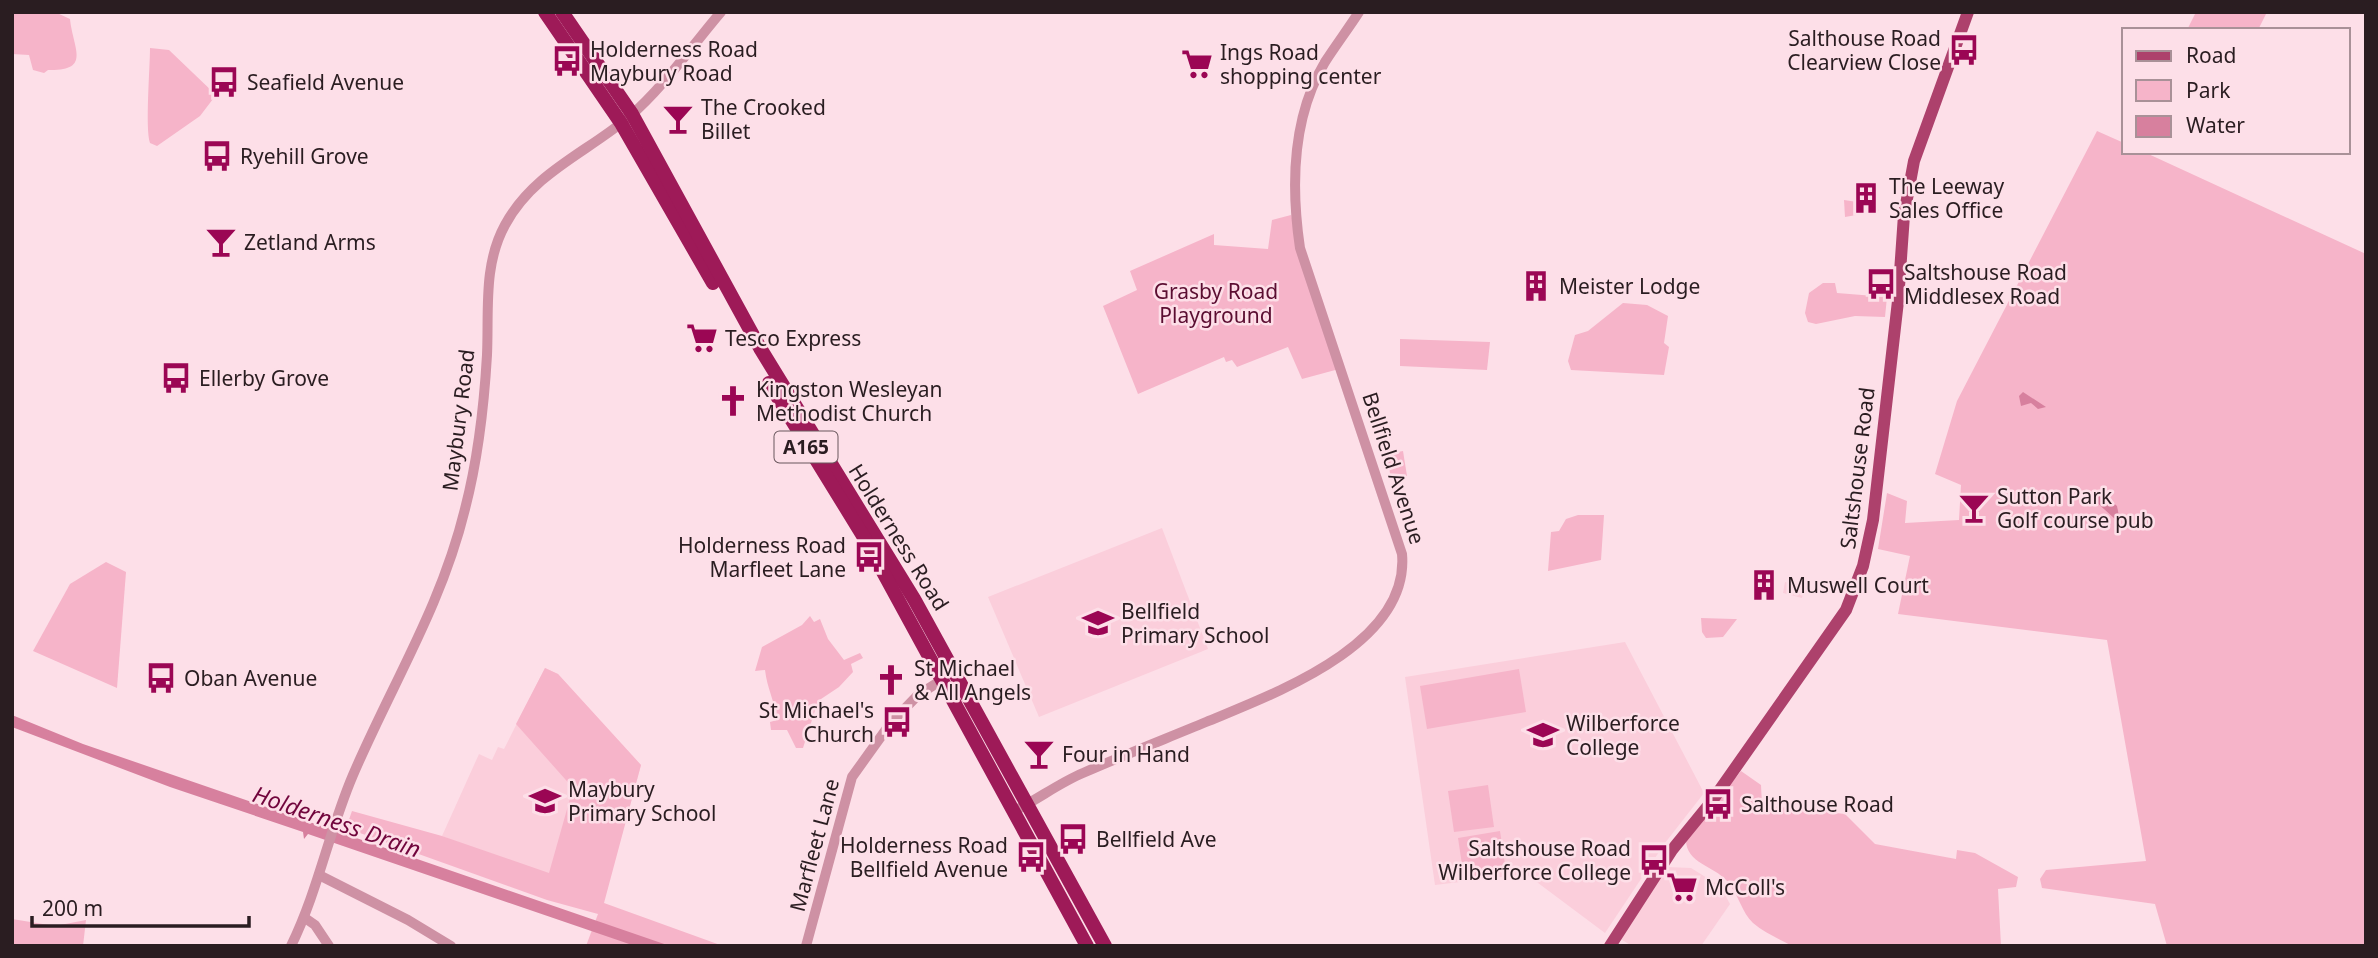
<svg xmlns="http://www.w3.org/2000/svg" width="2378" height="958" font-family="'Noto Sans',sans-serif">
	<rect width="100%" height="100%" fill="#fddfe8"/>
	<g fill="#fbcedb">
		<path d="M1162 528 1208 649 1039 717 988 597Z"/>
		<path d="M1785 582 1805 587 1802 598 1783 593Z"/>
		<path d="M1625 642 1704 793 1665 843 1605 933 1526 874 1435 885 1405 677Z"/>
		<path d="M545 668 558 674 641 765 603 903 442 836 479 754 492 760 498 747 504 749Z"/>
		<path d="M1667 867 1691 868 1720 886 1730 904 1701 946H1632L1619 938Z"/>
	</g>
	<g fill="#f6b4c9">
		<path d="M12 12H55L70 19C73 49 92 71 48 70L44 73 33 70 29 55 12 54Z"/>
		<path d="M2196 12H2267L2258 30H2187Z"/>
		<path d="M150 48 169 50 216 95 200 116 157 146 150 143C145 128 150 69 150 48Z"/>
		<path d="M2097 131 2124 143V152H2144L2366 254V946H2167L2155 904 2042 888 2040 879 2046 870 2146 861 2107 640 1898 614 1910 556 1878 549 1887 493 1907 501 1905 523 1959 520 1961 485 1935 474 1957 401Z"/>
		<path d="M1844 200 1877 205 1879 211 1845 217Z"/>
		<path d="M1291 215 1339 369 1302 379 1288 347 1237 367 1232 360 1226 362 1224 357 1138 394 1103 306 1137 290 1130 271 1214 234V245L1268 249 1272 220Z"/>
		<path d="M1823 283H1835L1837 293 1887 297 1885 317 1855 316 1816 324 1808 322 1805 313 1809 293Z"/>
		<path d="M1623 303 1647 305 1668 316 1664 343 1669 347 1664 375 1571 370 1568 361 1575 335 1588 331Z"/>
		<path d="M1400 339 1490 342 1487 370 1400 366Z"/>
		<path d="M1403 451 1407 476 1391 480 1387 454Z"/>
		<path d="M1578 515H1604L1601 560 1548 571 1551 532 1559 531 1566 519Z"/>
		<path d="M106 562 126 572 117 688 33 651 70 584Z"/>
		<path d="M810 616 814 622 820 619 828 639 844 660 860 653 863 658 851 664 853 672 839 687 818 701 803 748H796L787 730H771L770 722 777 720C775 702 767 688 765 670L755 671 762 647 802 625Z"/>
		<path d="M1701 618 1734 619H1737L1723 637 1706 638 1702 632Z"/>
		<path d="M545 668 558 674 641 765 604 903 723 946H586L598 914 547 900 346 828 352 811 442 836 549 873 573 788 516 724Z"/>
		<path d="M1519 669 1526 712 1427 729 1420 686Z"/>
		<path d="M1741 771 1761 785 1762 805 1845 814 1875 844 1956 859 1957 850 1975 853 2018 877 2016 887 1998 889 2001 946H1792C1779 939 1765 933 1753 923 1742 913 1738 893 1727 881 1714 866 1686 863 1686 840Z"/>
		<path d="M1488 785 1494 827 1454 832 1448 791Z"/>
		<path d="M1500 831 1506 871 1464 878 1458 838Z"/>
		<path d="M12 919 55 926 86 920 83 946H12Z"/>
	</g>
	<g fill="#d7809e">
		<path d="M2023 392 2046 407 2038 409 2031 403 2021 406 2019 396Z"/>
		<path d="M2099 491 2117 506 2119 516 2115 519 2094 500Z"/>
		<path d="M12 715 83 744 670 946H635L308 834 304 839 303 832 170 787 12 727Z"/>
	</g>
	<g fill="none" stroke-linecap="round" stroke-linejoin="round">
		<g stroke="#ce91a4" stroke-width="10">
			<path d="M1014 811C1037 800 1059 783 1083 773 1124 755 1165 739 1206 722 1273 694 1410 645 1402 554L1300 248C1291 187 1292 117 1325 62 1336 45 1348 29 1359 12"/>
			<path d="M319 875 408 920 451 946"/>
			<path d="M305 918 315 925 329 946"/>
			<path d="M291 946C318 891 329 831 353 775 392 684 441 607 465 509 478 459 484 407 487 355 489 311 483 265 505 225 533 173 586 153 629 117 663 88 692 46 721 12"/>
			<path d="M806 946 852 777 890 724 918 695 945 678"/>
		</g>
		<path stroke="#ad416c" stroke-width="12" d="M1610 946 1672 850 1712 801 1846 610 1863 566 1873 520 1898 301 1904 215 1914 161 1968 12"/>
		<g stroke="#9e1a58" stroke-width="14">
			<path d="M545 12 621 123 713 283"/>
			<path d="M562 12 632 114 760 348 914 599 1105 946"/>
			<path d="M769 383 865 539 1087 946"/>
		</g>
	</g>
	<defs>
		<symbol id="bus-bare" viewBox="-9 -9 18 18"><path d="M-5-6H5V4H4V6H2V4H-2V6H-4V4H-5ZM-3.5-4V0h7V-4ZM-3.5 1.2v1.5H-2V1.2ZM2 1.2v1.5H3.5V1.2Z" fill="#9b0654" stroke="#fddfe8" stroke-width="2.5" paint-order="stroke"/></symbol>
		<symbol id="supermarket-bare" viewBox="-9 -9 18 18"><path d="M-6-5.5h2.5l.6 2H6L4.5 2H-2.5L-4.4-4H-6ZM-1.5 3.2a1.3 1.3 0 1 0 .1 0ZM3 3.2a1.3 1.3 0 1 0 .1 0Z" fill="#9b0654" stroke="#fddfe8" stroke-width="2.5" paint-order="stroke"/></symbol>
		<symbol id="bar-bare" viewBox="-9 -9 18 18"><path d="M-6-5H6L.8 .8V4.5H3.5V6h-7V4.5H-.8V.8Z" fill="#9b0654" stroke="#fddfe8" stroke-width="2.5" paint-order="stroke"/></symbol>
		<symbol id="building-bare" viewBox="-9 -9 18 18"><path d="M-4-6H4V6H1V3H-1V6H-4ZM-2.5-4.3h1.7v1.8h-1.7ZM.8-4.3h1.7v1.8H.8ZM-2.5-1h1.7V.8h-1.7ZM.8-1h1.7V.8H.8Z" fill="#9b0654" stroke="#fddfe8" stroke-width="2.5" paint-order="stroke"/></symbol>
		<symbol id="church-bare" viewBox="-9 -9 18 18"><path d="M-1.2-6h2.4v3.5h3.3v2.4h-3.3V6h-2.4V-.1h-3.3v-2.4h3.3Z" fill="#9b0654" stroke="#fddfe8" stroke-width="2.5" paint-order="stroke"/></symbol>
		<symbol id="school-bare" viewBox="-9 -9 18 18"><path d="M0-5L7-2L0 1L-7-2ZM-4 1L0 2.5L4 1V4Q0 6-4 4Z" fill="#9b0654" stroke="#fddfe8" stroke-width="2.5" paint-order="stroke"/></symbol>
		<symbol id="university-bare" viewBox="-9 -9 18 18"><path d="M0-5L7-2L0 1L-7-2ZM-4 1L0 2.5L4 1V4Q0 6-4 4Z" fill="#9b0654" stroke="#fddfe8" stroke-width="2.5" paint-order="stroke"/></symbol>
	</defs>
	<g fill-rule="evenodd">
		<use href="#bus-bare" x="1942" y="28" width="44" height="44"/>
		<use href="#bus-bare" x="545" y="39" width="44" height="44"/>
		<use href="#supermarket-bare" x="1175" y="42" width="44" height="44"/>
		<use href="#bus-bare" x="202" y="60" width="44" height="44"/>
		<use href="#bar-bare" x="656" y="97" width="44" height="44"/>
		<use href="#bus-bare" x="195" y="134" width="44" height="44"/>
		<use href="#building-bare" x="1844" y="176" width="44" height="44"/>
		<use href="#bar-bare" x="199" y="220" width="44" height="44"/>
		<use href="#bus-bare" x="1859" y="262" width="44" height="44"/>
		<use href="#building-bare" x="1514" y="264" width="44" height="44"/>
		<use href="#supermarket-bare" x="680" y="316" width="44" height="44"/>
		<use href="#bus-bare" x="154" y="356" width="44" height="44"/>
		<use href="#church-bare" x="711" y="379" width="44" height="44"/>
		<use href="#bar-bare" x="1952" y="486" width="44" height="44"/>
		<use href="#bus-bare" x="847" y="535" width="44" height="44"/>
		<use href="#building-bare" x="1742" y="563" width="44" height="44"/>
		<use href="#school-bare" x="1076" y="601" width="44" height="44"/>
		<use href="#bus-bare" x="139" y="656" width="44" height="44"/>
		<use href="#church-bare" x="869" y="658" width="44" height="44"/>
		<use href="#bus-bare" x="875" y="700" width="44" height="44"/>
		<use href="#university-bare" x="1521" y="713" width="44" height="44"/>
		<use href="#bar-bare" x="1017" y="732" width="44" height="44"/>
		<use href="#school-bare" x="523" y="779" width="44" height="44"/>
		<use href="#bus-bare" x="1696" y="782" width="44" height="44"/>
		<use href="#bus-bare" x="1051" y="817" width="44" height="44"/>
		<use href="#bus-bare" x="1009" y="835" width="44" height="44"/>
		<use href="#bus-bare" x="1632" y="838" width="44" height="44"/>
		<use href="#supermarket-bare" x="1660" y="865" width="44" height="44"/>
	</g>
	<g text-anchor="middle" dominant-baseline="central" stroke-width="5" stroke-linejoin="round" paint-order="stroke">
		<rect fill="#fddfe8" stroke="#69575d" stroke-width="2" x="774.5" y="431.5" width="63" height="31" rx="5"/>
		<g font-size="19" font-weight="bold" fill="#2a1d21">
			<text x="806" y="447">A165</text>
		</g>
		<g font-size="21" fill="#2a1d21" stroke="#fddfe8" text-anchor="start">
			<text x="1941" y="38" text-anchor="end">Salthouse Road<tspan x="1941" dy="24">Clearview Close</tspan></text>
			<text x="590" y="49">Holderness Road<tspan x="590" dy="24">Maybury Road</tspan></text>
			<text x="1220" y="52">Ings Road<tspan x="1220" dy="24">shopping center</tspan></text>
			<text x="247" y="82">Seafield Avenue</text>
			<text x="701" y="107">The Crooked<tspan x="701" dy="24">Billet</tspan></text>
			<text x="240" y="156">Ryehill Grove</text>
			<text x="1889" y="186">The Leeway<tspan x="1889" dy="24">Sales Office</tspan></text>
			<text x="244" y="242">Zetland Arms</text>
			<text x="1904" y="272">Saltshouse Road<tspan x="1904" dy="24">Middlesex Road</tspan></text>
			<text x="1559" y="286">Meister Lodge</text>
			<text x="725" y="338">Tesco Express</text>
			<text x="199" y="378">Ellerby Grove</text>
			<text x="756" y="389">Kingston Wesleyan<tspan x="756" dy="24">Methodist Church</tspan></text>
			<text x="1997" y="496">Sutton Park<tspan x="1997" dy="24">Golf course pub</tspan></text>
			<text x="846" y="545" text-anchor="end">Holderness Road<tspan x="846" dy="24">Marfleet Lane</tspan></text>
			<text x="1787" y="585">Muswell Court</text>
			<text x="1121" y="611">Bellfield<tspan x="1121" dy="24">Primary School</tspan></text>
			<text x="914" y="668">St Michael<tspan x="914" dy="24">&amp; All Angels</tspan></text>
			<text x="184" y="678">Oban Avenue</text>
			<text x="874" y="710" text-anchor="end">St Michael's<tspan x="874" dy="24">Church</tspan></text>
			<text x="1566" y="723">Wilberforce<tspan x="1566" dy="24">College</tspan></text>
			<text x="1062" y="754">Four in Hand</text>
			<text x="568" y="789">Maybury<tspan x="568" dy="24">Primary School</tspan></text>
			<text x="1741" y="804">Salthouse Road</text>
			<text x="1096" y="839">Bellfield Ave</text>
			<text x="1008" y="845" text-anchor="end">Holderness Road<tspan x="1008" dy="24">Bellfield Avenue</tspan></text>
			<text x="1631" y="848" text-anchor="end">Saltshouse Road<tspan x="1631" dy="24">Wilberforce College</tspan></text>
			<text x="1705" y="887">McColl's</text>
		</g>
		<g font-size="21" fill="#5b0d31" stroke="#fddfe8">
			<text x="1216" y="291">Grasby Road<tspan x="1216" dy="24">Playground</tspan></text>
		</g>
		<g font-size="21" fill="#2a1d21" stroke="#fddfe8">
			<text transform="translate(458 420) rotate(-83)">Maybury Road</text>
			<text transform="translate(1394 468) rotate(72)">Bellfield Avenue</text>
			<text transform="translate(1857 468) rotate(-83)">Saltshouse Road</text>
			<text transform="translate(899 537) rotate(58)">Holderness Road</text>
			<text transform="translate(814 845) rotate(-75)">Marfleet Lane</text>
		</g>
		<g font-size="23" font-style="italic" fill="#71053c" stroke="#fddfe8">
			<text transform="translate(337 821) rotate(19)">Holderness Drain</text>
		</g>
	</g>
	<rect width="2378" height="958" fill="none" stroke="#2a1d21" stroke-width="28"/>
	<rect x="2122" y="28" width="228" height="126" fill="#fddfe8" stroke="#a99198" stroke-width="2"/>
	<rect x="2136" y="51" width="35" height="10" fill="#ad416c" stroke="#a99198" stroke-width="2"/>
	<text x="2186" y="63" font-size="21" fill="#2a1d21">Road</text>
	<rect x="2136" y="80" width="35" height="21" fill="#f6b4c9" stroke="#a99198" stroke-width="2"/>
	<text x="2186" y="98" font-size="21" fill="#2a1d21">Park</text>
	<rect x="2136" y="116" width="35" height="21" fill="#d7809e" stroke="#a99198" stroke-width="2"/>
	<text x="2186" y="133" font-size="21" fill="#2a1d21">Water</text>
	<path d="M32 916v10h217v-10" fill="none" stroke="#2a1d21" stroke-width="3.5"/>
	<text x="42" y="916" font-size="21" fill="#2a1d21" stroke="#fddfe8" stroke-width="5" paint-order="stroke">200 m</text>
</svg>
